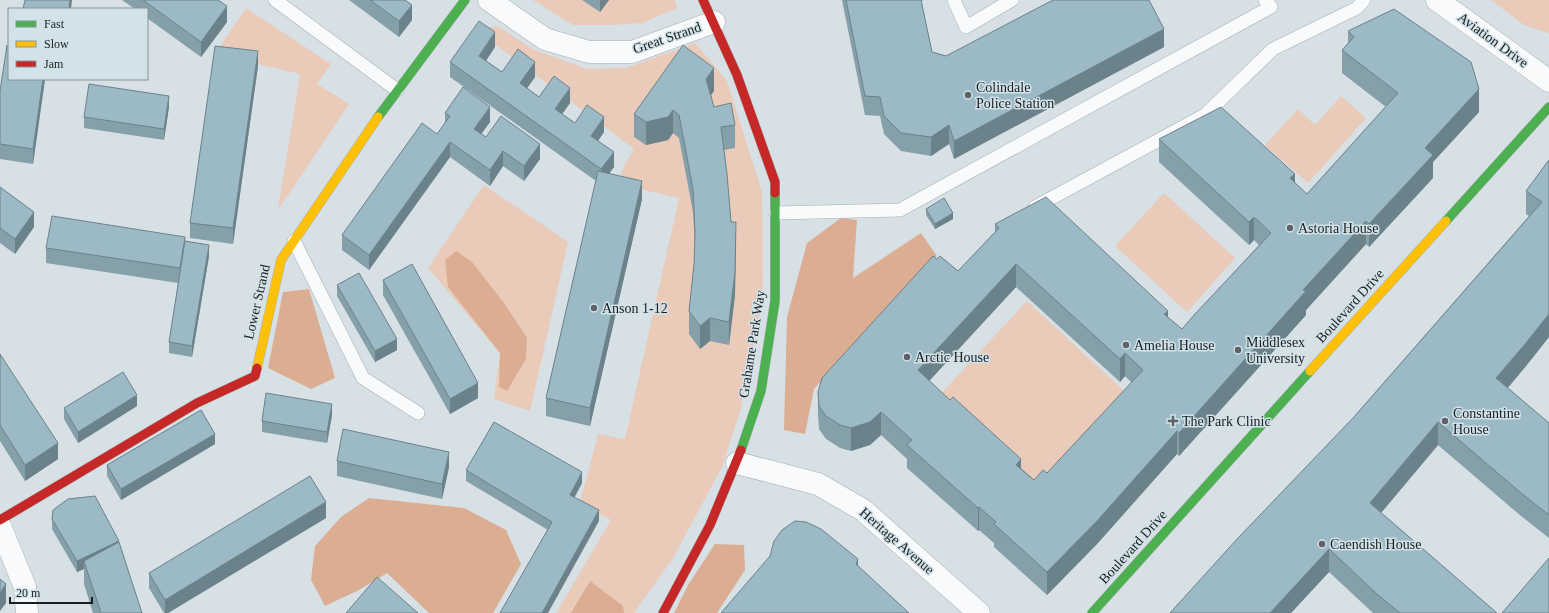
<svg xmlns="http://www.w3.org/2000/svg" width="1549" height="613" font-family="Georgia,serif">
	<rect width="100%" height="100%" fill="#d7e0e4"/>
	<g fill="#eacab8">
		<path d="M533 0H675L677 8 642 23 611 25H573Z"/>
		<path d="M1491 0H1549V33L1524 25Z"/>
		<path d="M246 8 331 64 317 84 349 104 278 210 300 74 215 54Z"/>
		<path d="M498 26 534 50 587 69 626 68 695 43 727 81 762 192 763 298 741 408 722 467 673 558 634 613H556L611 520 580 503 598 434 625 439 679 198 617 184 624 166 634 149 476 30Z"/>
		<path d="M1341 96 1366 118 1308 183 1265 145 1298 109 1315 125Z"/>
		<path d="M484 185 568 242 530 411 494 399 500 353 428 268Z"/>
		<path d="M1164 193 1235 258 1187 312 1115 246Z"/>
		<path d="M1027 301 1136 402 1051 495 936 399Z"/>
	</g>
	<g fill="#dbae93">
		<path d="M841 218 857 220 853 278 921 233 937 256 814 389 805 434 784 430 787 317 807 243Z"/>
		<path d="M456 251 472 262 504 303 527 338 526 359 507 391 499 387 500 353 448 287 445 260Z"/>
		<path d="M309 289 335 378 311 389 268 368 283 292Z"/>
		<path d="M369 498 464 508 506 530 521 564 493 613H429L387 573 359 590 325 606 311 580 315 546 341 517Z"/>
		<path d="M715 544 744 545 745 570 717 613H674L688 585Z"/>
		<path d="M590 581 623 606 624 613H571Z"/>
	</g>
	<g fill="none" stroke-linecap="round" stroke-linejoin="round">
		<defs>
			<g id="lane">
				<path d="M275 0 397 90"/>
				<path d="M954 0 966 27 1012 0"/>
				<path d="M1035 207 1205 115 1273 49 1357 8 1364 0"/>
				<path d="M776 213 900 210 1271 7 1265 0"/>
				<path d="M294 241 363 378 418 413"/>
			</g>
			<g id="street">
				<path d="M489 0 545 39 589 52H632L714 22"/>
				<path d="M1437 0 1549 81"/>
				<path d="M737 463 818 484 863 510 979 613"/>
				<path d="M0 526 25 587 27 613"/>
			</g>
			<g id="fast">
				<path d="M378 117 465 0"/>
				<path d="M1446 221 1549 107"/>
				<path d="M741 450 761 391 775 301V193"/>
				<path d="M1092 613 1310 371"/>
			</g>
			<g id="slow">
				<path d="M257 368 281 260 378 117"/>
				<path d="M1310 371 1446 221"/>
			</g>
			<g id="jam">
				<path d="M703 0 737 75 775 182V193"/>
				<path d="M0 520 197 403 255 376 257 368"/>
				<path d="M663 613 710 525 741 450"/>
			</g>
		</defs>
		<use href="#lane" stroke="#a7aeb1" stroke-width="14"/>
		<use href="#street" stroke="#a7aeb1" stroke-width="23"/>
		<use href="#fast" stroke="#a7aeb1" stroke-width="10"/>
		<use href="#slow" stroke="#a7aeb1" stroke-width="10"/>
		<use href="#jam" stroke="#a7aeb1" stroke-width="10"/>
		<use href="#lane" stroke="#f9fafb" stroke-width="13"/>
		<use href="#street" stroke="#f9fafb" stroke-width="22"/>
		<use href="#fast" stroke="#4caf50" stroke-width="9"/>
		<use href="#slow" stroke="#ffc107" stroke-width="9"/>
		<use href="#jam" stroke="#c62828" stroke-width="9"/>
	</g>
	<g fill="#85a0a9" fill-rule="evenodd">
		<path d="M122 0H218L227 22 201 57 147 18V9H135Z"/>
		<path d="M349 0H405L412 20 399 37Z"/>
		<path d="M582 0H609L600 12Z"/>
		<path d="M842 0H924L921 1 932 52 946 56 1164 47 954 159 949 144 931 156 901 151 884 134 880 116 865 115Z"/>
		<path d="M1348 31 1479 112 1433 162V178L1369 247 1366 244 1306 310V315L1179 456 1177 454 1097 544 1047 595 994 547V543L979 530 978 531 907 468V459L881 435 870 445 851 451 840 448 826 439 819 429 818 415V392L937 259 958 271 995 232V224L1168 318 1182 329 1259 245 1254 240 1249 245 1159 162V139L1295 183 1307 194 1386 107 1342 73V50L1348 43ZM1016 287 1120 382 1125 376 1132 383 1047 473 1034 480 1021 468 929 381Z"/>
		<path d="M495 47 486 61 502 72 535 77 527 88 539 97 570 103 562 114 575 123 604 132 598 141 614 167 609 173 642 199 590 426 546 416V398L596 181 450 77V62Z"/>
		<path d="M258 66 233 244 190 238V223Z"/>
		<path d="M9 79H45L33 164 0 159V91Z"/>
		<path d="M714 91 711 95 714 107 735 125V148L724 150 731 222 736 245 735 295 729 345 710 341 700 349 689 334V311L694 265 695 246 693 212 679 138 673 133 668 140 646 145 634 137V114Z"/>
		<path d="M169 107 164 140 84 128V117Z"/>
		<path d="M445 113 490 122 481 134 486 137 540 159 524 181 503 166 490 186 450 157 369 270 342 250V235L437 134 445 123Z"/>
		<path d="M1549 160V337L1526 366 1508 388 1549 423V538L1521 516 1438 445 1381 513 1497 613H1373L1329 572 1291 613H1170L1353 418 1529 216 1526 214V191Z"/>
		<path d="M0 187 34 227 15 254 0 243Z"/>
		<path d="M926 209 953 219 935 229 926 215Z"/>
		<path d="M185 241 209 256 192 357 169 353V342L178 283 46 263V248Z"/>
		<path d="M383 280 478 398 450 414 383 295Z"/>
		<path d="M337 285 397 350 375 362 337 296Z"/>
		<path d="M0 354 58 459 25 481 0 441Z"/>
		<path d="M137 406 78 443 64 419V408Z"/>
		<path d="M332 415 327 443 262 432V421Z"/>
		<path d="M215 444 121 500 107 476V465Z"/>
		<path d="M337 461 449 467 442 499 337 476Z"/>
		<path d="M466 470 582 483 574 497 599 521 548 530 466 481Z"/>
		<path d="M326 518 168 613H164L149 588V573Z"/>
		<path d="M52 519 119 543 142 613H93L84 584V569L77 572 52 529Z"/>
	</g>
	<g fill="#6c828a">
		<path d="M70 0H72L71 9H69Z"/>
		<path d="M600 0H609L600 12Z"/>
		<path d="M412 5V20L399 37V21Z"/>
		<path d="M227 6V22L201 57V42Z"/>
		<path d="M1164 29V47L954 159V141Z"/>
		<path d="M495 32V47L479 71V56Z"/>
		<path d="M258 51V66L233 244V228Z"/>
		<path d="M535 62V77L520 98V83Z"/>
		<path d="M714 68V91L706 102V79Z"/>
		<path d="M43 79H45L33 164V149Z"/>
		<path d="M570 88V103L555 124V109Z"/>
		<path d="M1479 89V112L1433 162V178L1369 247V224L1425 148Z"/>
		<path d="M169 96V107L164 140V129Z"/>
		<path d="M490 107V122L474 144V129Z"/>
		<path d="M673 110V133L668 140 646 145V122Z"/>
		<path d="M604 117V132L591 151V136Z"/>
		<path d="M949 125V144L931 156V137Z"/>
		<path d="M450 142V157L369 270V255Z"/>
		<path d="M540 144V159L524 181V166Z"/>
		<path d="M503 151V166L490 186V170Z"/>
		<path d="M614 152V167L601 185V169Z"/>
		<path d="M1295 174V197L1290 178Z"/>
		<path d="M642 181V199L590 426V408Z"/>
		<path d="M34 212V227L15 254V239Z"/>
		<path d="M953 213V219L935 229V224Z"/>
		<path d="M1254 217V240L1249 245V222Z"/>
		<path d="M1366 221V244L1306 310V315L1179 456V433L1303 290Z"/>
		<path d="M736 222 735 295 729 345V322Z"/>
		<path d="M209 245V256L192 357V346Z"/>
		<path d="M1016 264V287L918 393V370Z"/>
		<path d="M1168 311V334L1164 314Z"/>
		<path d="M1549 314V337L1526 366 1496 401V378Z"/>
		<path d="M710 318V341L700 349V326Z"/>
		<path d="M397 339V350L375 362V351Z"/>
		<path d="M1125 353V376L1120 382V359Z"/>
		<path d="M478 383V398L450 414V399Z"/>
		<path d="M137 395V406L78 443V432Z"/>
		<path d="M332 404V415L327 443V432Z"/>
		<path d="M881 412V435L870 445 851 451V428Z"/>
		<path d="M1438 422V445L1370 526V503Z"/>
		<path d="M1177 431V454L1097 544 1047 595V572Z"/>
		<path d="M215 434V444L121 500V489Z"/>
		<path d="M58 443V459L25 481V465Z"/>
		<path d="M449 452V467L442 499V484Z"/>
		<path d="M1021 459V482L1016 465Z"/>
		<path d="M582 472V483L570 506V495Z"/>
		<path d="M326 502V518L168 613H165V600Z"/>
		<path d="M979 507V530L978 531V508Z"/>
		<path d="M599 510V521L548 613H542Z"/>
		<path d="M119 541V552L84 561V569L77 572V561Z"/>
		<path d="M1329 549V572L1291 613H1270Z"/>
		<path d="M858 559V582L856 564Z"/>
		<path d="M6 584V603L0 611V593Z"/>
	</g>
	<g fill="#9bbac5" stroke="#6c828a" fill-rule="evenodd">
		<path d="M25 0H70L69 9H23Z"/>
		<path d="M143 0H218L227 6 201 42Z"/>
		<path d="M370 0H405L412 5 399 21Z"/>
		<path d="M846 0H921L932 52 946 56 1053 0H1149L1164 29 954 141 949 125 931 137 901 133 884 116 880 97 865 96Z"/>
		<path d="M1394 9 1471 62 1479 89 1425 148 1433 155 1369 224 1366 221 1303 290 1306 291 1179 433 1177 431 1097 521 1047 572 994 524 996 522 979 507 978 508 907 445 912 440 881 412 870 422 851 428 840 425 826 416 819 406 818 392 822 378 933 256 937 259 940 256 958 271 999 228 995 224 1046 197 1168 311 1164 314 1182 329 1195 314 1271 233 1254 217 1249 222 1159 139 1221 107 1295 174 1290 178 1307 194 1398 93 1342 50 1354 37 1348 31ZM1016 264 1120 359 1125 353 1143 370 1047 473 1043 470 1034 480 1016 465 1021 459 953 397 950 400 918 370Z"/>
		<path d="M479 21 495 32 479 56 502 72 518 49 535 62 520 83 539 97 554 76 570 88 555 109 575 123 587 105 604 117 591 136 614 152 601 169 450 62Z"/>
		<path d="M7 45 9 46V79H43L33 149 0 144V91Z"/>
		<path d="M683 45 714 68 706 79 714 107 731 103 735 125 721 127 727 174 731 222H736L735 272 729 322 710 318 700 326 689 311 694 265 695 233 693 189 679 115 673 110 668 117 646 122 634 114Z"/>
		<path d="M215 46 258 51 233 228 190 223Z"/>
		<path d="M89 84 169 96 164 129 84 117Z"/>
		<path d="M463 87 490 107 474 129 486 137 501 116 540 144 524 166 503 151 490 170 450 142 369 255 342 235 422 123 437 134 450 116 445 113Z"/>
		<path d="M1549 160V314L1526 343 1496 378 1549 423V515L1521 493 1438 422 1370 503 1497 613H1400L1377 594 1329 549 1270 613H1170L1238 538 1353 418 1542 202 1526 191Z"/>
		<path d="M598 171 642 181 590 408 546 398Z"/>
		<path d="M0 187 34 212 15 239 0 228Z"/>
		<path d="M944 198 953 213 935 224 926 209Z"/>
		<path d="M52 216 185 237 180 268 46 248Z"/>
		<path d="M185 241 209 245 192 346 169 342Z"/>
		<path d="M412 264 478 383 450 399 383 280Z"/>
		<path d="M359 273 397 339 375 351 337 285Z"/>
		<path d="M0 354 58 443 25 465 0 425Z"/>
		<path d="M123 372 137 395 78 432 64 408Z"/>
		<path d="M266 393 332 404 327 432 262 421Z"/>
		<path d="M201 410 215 434 121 489 107 465Z"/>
		<path d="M494 422 582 472 570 495 599 510 542 613H500L552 522 466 470Z"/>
		<path d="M343 429 449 452 442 484 337 461Z"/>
		<path d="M310 476 326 502 165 600 149 573Z"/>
		<path d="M95 496 119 541 77 561 52 519 53 510 68 499Z"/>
		<path d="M795 521 806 522 821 529 858 559 856 564 909 613H721L770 556 774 541 782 530Z"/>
		<path d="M119 542 142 613H101L84 561Z"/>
		<path d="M1549 558V613H1502Z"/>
		<path d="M377 577 418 613H346Z"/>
		<path d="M0 579 6 584 0 593Z"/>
	</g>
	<g fill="#5c6265" stroke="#d2e2e9" stroke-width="1.5">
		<circle cx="968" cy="95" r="4"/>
		<circle cx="1290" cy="228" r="4"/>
		<circle cx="594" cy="308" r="4"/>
		<circle cx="1126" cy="345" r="4"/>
		<circle cx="1238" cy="350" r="4"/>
		<circle cx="907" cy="357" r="4"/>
		<path d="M1171 415h4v4h4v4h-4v4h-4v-4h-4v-4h4z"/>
		<circle cx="1445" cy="421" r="4"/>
		<circle cx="1322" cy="544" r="4"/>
	</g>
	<g text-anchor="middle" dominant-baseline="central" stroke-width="3" stroke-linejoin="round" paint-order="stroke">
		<g font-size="14" fill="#191e21" stroke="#d2e2e9">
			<text transform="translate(667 38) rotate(-19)">Great Strand</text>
			<text transform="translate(1493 40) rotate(36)">Aviation Drive</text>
			<text transform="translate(257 302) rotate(-77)">Lower Strand</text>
			<text transform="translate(1350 306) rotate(-48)">Boulevard Drive</text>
			<text transform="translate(752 344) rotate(-81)">Grahame Park Way</text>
			<text transform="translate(897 541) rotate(41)">Heritage Avenue</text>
			<text transform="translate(1133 547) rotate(-48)">Boulevard Drive</text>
		</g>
		<g font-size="14" fill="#191e21" stroke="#d2e2e9" text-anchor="start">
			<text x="976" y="87">Colindale<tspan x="976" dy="16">Police Station</tspan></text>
			<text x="1298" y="228">Astoria House</text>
			<text x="602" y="308">Anson 1-12</text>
			<text x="1246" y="342">Middlesex<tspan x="1246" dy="16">University</tspan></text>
			<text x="1134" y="345">Amelia House</text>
			<text x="915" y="357">Arctic House</text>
			<text x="1453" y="413">Constantine<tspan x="1453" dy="16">House</tspan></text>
			<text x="1182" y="421">The Park Clinic</text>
			<text x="1330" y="544">Caendish House</text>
		</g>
	</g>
	<rect x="8" y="8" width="140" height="72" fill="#d2e2e9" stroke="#889499"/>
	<rect x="16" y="21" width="20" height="6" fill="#4caf50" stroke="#889499"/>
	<text x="44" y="28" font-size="12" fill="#191e21">Fast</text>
	<rect x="16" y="41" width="20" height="6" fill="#ffc107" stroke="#889499"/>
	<text x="44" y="48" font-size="12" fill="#191e21">Slow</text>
	<rect x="16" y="61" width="20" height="6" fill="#c62828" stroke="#889499"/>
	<text x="44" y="68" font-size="12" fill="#191e21">Jam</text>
	<path d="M10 597v6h82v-6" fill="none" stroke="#191e21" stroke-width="2"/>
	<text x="16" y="597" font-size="12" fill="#191e21" stroke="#d2e2e9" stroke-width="3" paint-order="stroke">20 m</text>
</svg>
